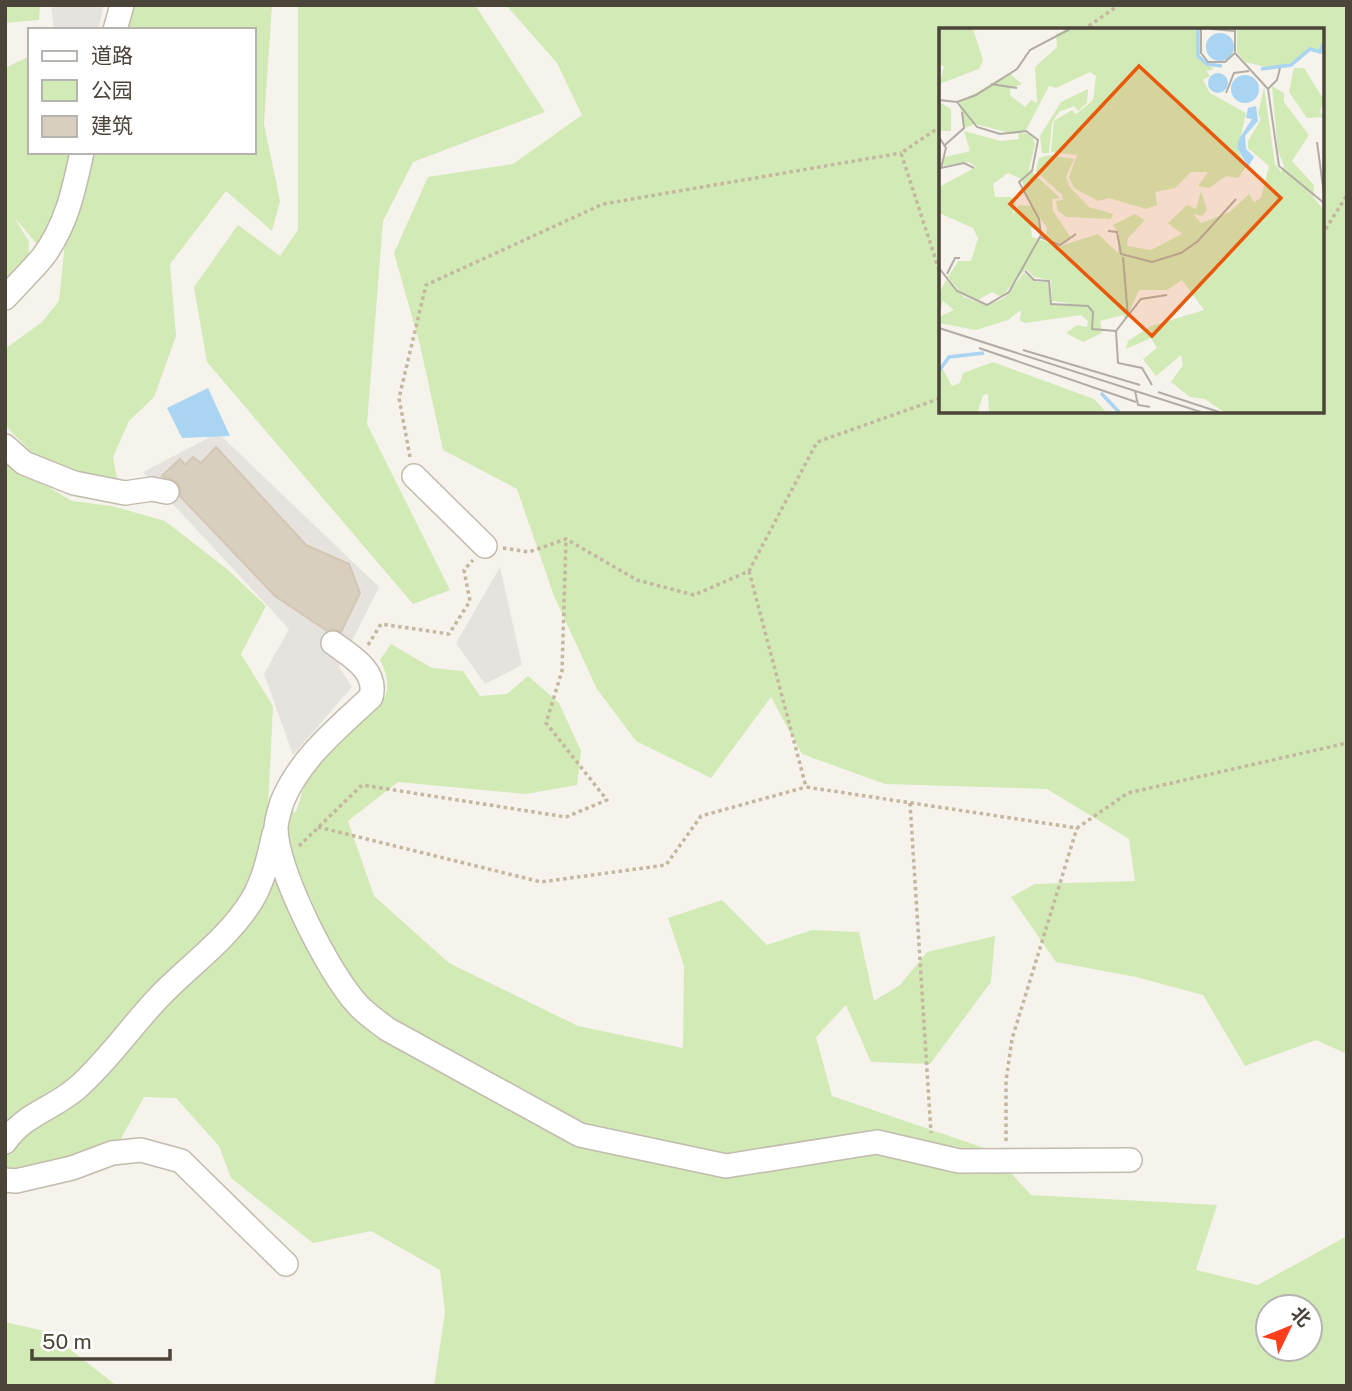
<svg xmlns="http://www.w3.org/2000/svg" width="1352" height="1391" font-family="'Public Sans','Noto Sans SC',sans-serif">
	<rect width="100%" height="100%" fill="#f6f3ec"/>
	<g fill="#e6e2dd">
		<path d="M51 5H104L98 30H54Z"/>
		<path d="M218 433 379 587 339 667 352 687 293 755 264 674 289 629 143 472Z"/>
		<path d="M500 567 522 665 485 684 456 643Z"/>
	</g>
	<g fill="#d2eab5" fill-rule="evenodd">
		<path d="M5 5H40L39 20 5 23Z"/>
		<path d="M129 5H272L264 124 280 201 272 231 226 191 170 264 176 336 154 397 129 421 113 457 118 484 42 463 5 425V349L42 322 59 301 67 223 91 152H254V30H123Z"/>
		<path d="M298 5H475L545 112 413 162 383 221 367 424 450 590 413 604 207 362 194 287 238 225 280 256 298 230Z"/>
		<path d="M506 5H1347V1048L1345 1053 1316 1040 1245 1066 1203 995 1136 977 1056 962 1011 897 1035 884 1135 881 1129 839 1047 789 885 784 802 754 771 697 711 778 636 741 597 689 554 596 517 489 443 450 420 345 394 253 428 177 513 164 582 115 557 63ZM941 30H1322V411H941Z"/>
		<path d="M30 56V152H79L42 250 14 217 29 242 28 266 9 278 5 273V68Z"/>
		<path d="M5 453 35 479 72 501 112 506 165 521 227 569 266 606 241 654 273 706 268 808 296 812C301 798 305 779 314 767 323 755 335 741 346 731 373 708 401 701 380 660L391 644 432 668 463 671 480 696 507 694 528 676 559 703 581 751 577 785 526 794 398 782 348 821 374 896 449 963 578 1026 683 1048 684 966 668 918 722 900 767 945 812 930 859 932 874 1001 900 985 927 952 995 936 991 982 930 1064 871 1062 846 1005 816 1037 832 1096 990 1150 1031 1195 1217 1205 1196 1270 1258 1285 1347 1236V1386H434L445 1312 440 1270 371 1231 313 1243 231 1178 219 1146 176 1098 144 1097 119 1142 21 1175H5ZM1268 1307H1310V1349H1268Z"/>
		<path d="M5 1322 48 1332 117 1386H5Z"/>
	</g>
	<path fill="#a9d4f2" d="M208 388 230 436 182 438 167 408Z"/>
	<path fill="#d8cfc1" stroke="#d3c7b4" stroke-width="2" d="M216 447 306 545 349 564 360 593 341 632 334 629 327 631 275 596 180 496V488L177 482 162 476 180 459 185 465 193 457 201 463Z"/>
	<g fill="none" stroke-linecap="round" stroke-linejoin="round">
		<defs>
			<g id="minor">
				<path d="M115 30 122 5"/>
				<path d="M5 298C17 285 30 272 42 258 66 227 74 190 82 152"/>
				<path d="M5 446 24 463 74 483 125 493 152 489 167 492"/>
				<path d="M414 476 485 546"/>
				<path d="M333 643C351 656 378 671 371 697 338 728 300 758 282 802 280 809 276 821 276 828 276 870 329 974 358 1005 366 1014 377 1021 387 1029L580 1135 726 1166 877 1142 959 1161 1130 1160"/>
				<path d="M5 1142C24 1114 53 1109 77 1088 108 1061 131 1026 160 996 191 964 228 939 252 900 264 880 269 856 274 834"/>
				<path d="M5 1180 16 1181 72 1168 112 1153 141 1150 181 1161 286 1264"/>
			</g>
		</defs>
		<use href="#minor" stroke="#c2bbae" stroke-width="26"/>
		<g stroke="#c4b79f" stroke-width="3.5" stroke-dasharray="3.5 3.5" stroke-linecap="butt">
			<path d="M1083 30 1119 5"/>
			<path d="M941 126 901 153 941 276"/>
			<path d="M1322 235 1347 195"/>
			<path d="M410 457 399 398 426 285 603 204 901 153"/>
			<path d="M503 548 529 552 566 539 637 580 694 595 749 571 817 442 941 398"/>
			<path d="M749 571 806 787 1077 828 1128 793 1347 743"/>
			<path d="M368 645 381 624 449 634 470 601 464 570 473 560"/>
			<path d="M910 803 931 1133"/>
			<path d="M318 827 541 882 666 865 701 816 806 787"/>
			<path d="M299 846 362 785 566 817 607 800 546 723 562 671 566 540"/>
			<path d="M1006 1141V1081L1012 1039 1077 828"/>
		</g>
		<use href="#minor" stroke="#fff" stroke-width="23"/>
	</g>
	<g transform="translate(939 28)">
		<rect width="385" height="385" fill="#f6f3ec"/>
		<path d="M0 1H34L44 32 40 41 0 56 5 39 0 35ZM130 1H258L259 29 275 41 267 43 271 48 264 52 271 65 307 85 299 121 307 139 299 150 287 148 270 160 259 158 269 144H252L236 160 216 164 218 177 207 181 170 170 159 173 135 160 130 149 138 127 112 124 115 93 133 82 137 86 154 72 157 48 151 44 117 60 110 58 87 102 75 106 36 96 26 100 20 75 70 45 83 56 71 61V67L86 79 92 72 98 75 96 39 118 19 117 6ZM298 1H385V26L371 21 352 35 331 40 306 34 298 24ZM355 40H365L385 72 381 83 384 89 368 90 350 64ZM333 58 345 65V74L370 107 353 133 375 157 374 169 385 182V384H285L266 371 251 369 232 354 244 337 242 327 217 348 204 331 218 320 212 310 187 321 189 313 212 298 265 282 243 252 228 262H200L186 293 184 287 161 293 163 305 144 314 127 305 138 297 148 299 149 293 142 287 86 295 81 293 82 282 69 292 37 302 0 295V289L15 282 4 273 0 285V266L7 252 25 269 48 278 65 270 85 245 97 254H110L111 277 132 275 113 273 112 252 95 249 87 241 62 269 53 264 39 272 21 264 9 249 19 233H32L39 210 34 200 0 185V159L37 139 30 134 2 138 6 129 31 123 25 103 62 113 80 111 79 105 93 106 96 116 90 141 121 170 113 171 114 183 132 210 123 216 107 212 108 199 99 188 101 201 92 200 93 209 121 218 159 206 179 225 180 205 174 197 196 186 206 192 189 210 188 218 212 222 243 206 229 195 248 177 257 181 262 163 268 182 263 188 254 186 262 195 291 184 310 166 315 174 322 170 330 138 309 120V113L322 91 319 86 325 59 336 136 342 144 345 138 339 123ZM69 145 82 151 92 178 80 177 73 188 77 174 72 169H56L54 156ZM149 61 148 75 139 83 135 78 120 84 113 95 110 125H103L101 108 122 74ZM0 74 12 81V103H0ZM110 127 135 131 127 149 130 158 150 179 174 186 172 191 128 189 119 183 117 173 124 172 123 167 97 143 100 130ZM54 334 155 371 167 384H50L49 366 44 367 39 384H0V334L13 358 21 355 24 345Z" fill="#d2eab5" fill-rule="evenodd"/>
		<path d="M267 19a14 14 0 1 1 28 0a14 14 0 1 1-28 0ZM269 55a10 10 0 1 1 20 0a10 10 0 1 1-20 0ZM292 61a14 14 0 1 1 28 0a14 14 0 1 1-28 0ZM317 78 319 93 306 108 307 121 315 129 309 139 298 119 300 111 313 91 307 90 309 80Z" fill="#a9d4f2"/>
		<path fill="none" stroke="#a9d4f2" stroke-width="3.5" d="M259 1V28L268 36 283 38M322 41 352 37 371 21 381 24 384 16M0 343 10 329 45 325M162 365 180 384"/>
		<path fill="none" stroke="#b2ada4" stroke-width="2" d="M262 1V25L269 34H286L296 25M273 1 296 3M296 1V25L329 61 340 138 385 175M52 56 78 60M329 61 338 52 341 40M287 65 295 45 310 43M0 72 18 74 37 67 78 41 91 22 131 1M0 109 7 120 2 140 25 135 35 140M378 114 385 166M6 117 25 100 23 84M169 203 178 204 182 226 213 234 242 225 259 213 297 171M101 209 121 217 137 206M184 229 189 289M0 240 18 263 48 277 70 264 102 207 100 191 80 154 93 143 99 112 87 103 61 106 38 99 18 74M86 243 95 252 110 253 112 276 149 278 154 284 153 301 177 303M8 246 16 230H21M0 300 262 384M40 320 197 374M84 322 201 357M213 357 203 340 179 335 177 303 202 271 228 267M196 363 199 377 211 379M219 364 280 384"/>
		<path fill="#e8590c" fill-opacity="0.15" stroke="#e8590c" stroke-width="3.5" d="M200 38 342 170 213 308 71 176Z"/>
		<rect width="385" height="385" fill="none" stroke="#4b4439" stroke-width="3.5"/>
	</g>
	<rect width="1352" height="1391" fill="none" stroke="#4b4439" stroke-width="14"/>
	<rect x="28" y="28" width="228" height="126" fill="#ffffff" stroke="#b7b4b0" stroke-width="2"/>
	<rect x="42" y="51" width="35" height="10" fill="#ffffff" stroke="#b7b4b0" stroke-width="2"/>
	<text x="91" y="63" font-size="21" fill="#4b4439">道路</text>
	<rect x="42" y="80" width="35" height="21" fill="#d2eab5" stroke="#b7b4b0" stroke-width="2"/>
	<text x="91" y="98" font-size="21" fill="#4b4439">公园</text>
	<rect x="42" y="116" width="35" height="21" fill="#d8cfc1" stroke="#b7b4b0" stroke-width="2"/>
	<text x="91" y="133" font-size="21" fill="#4b4439">建筑</text>
	<g transform="translate(1289 1328) rotate(47)"><circle r="33" fill="#ffffff" stroke="#b7b4b0" stroke-width="2"/>
	<path d="M0-5L12 26L0 18L-12 26Z" fill="#fc3f1d"/>
	<text y="-10" font-size="19" font-weight="bold" text-anchor="middle" fill="#4b4439">北</text>
	</g>
	<path d="M32 1349v10h138v-10" fill="none" stroke="#4b4439" stroke-width="3.5"/>
	<text x="42" y="1349" font-size="21" fill="#4b4439" stroke="#ffffff" stroke-width="5" paint-order="stroke">50 m</text>
</svg>
